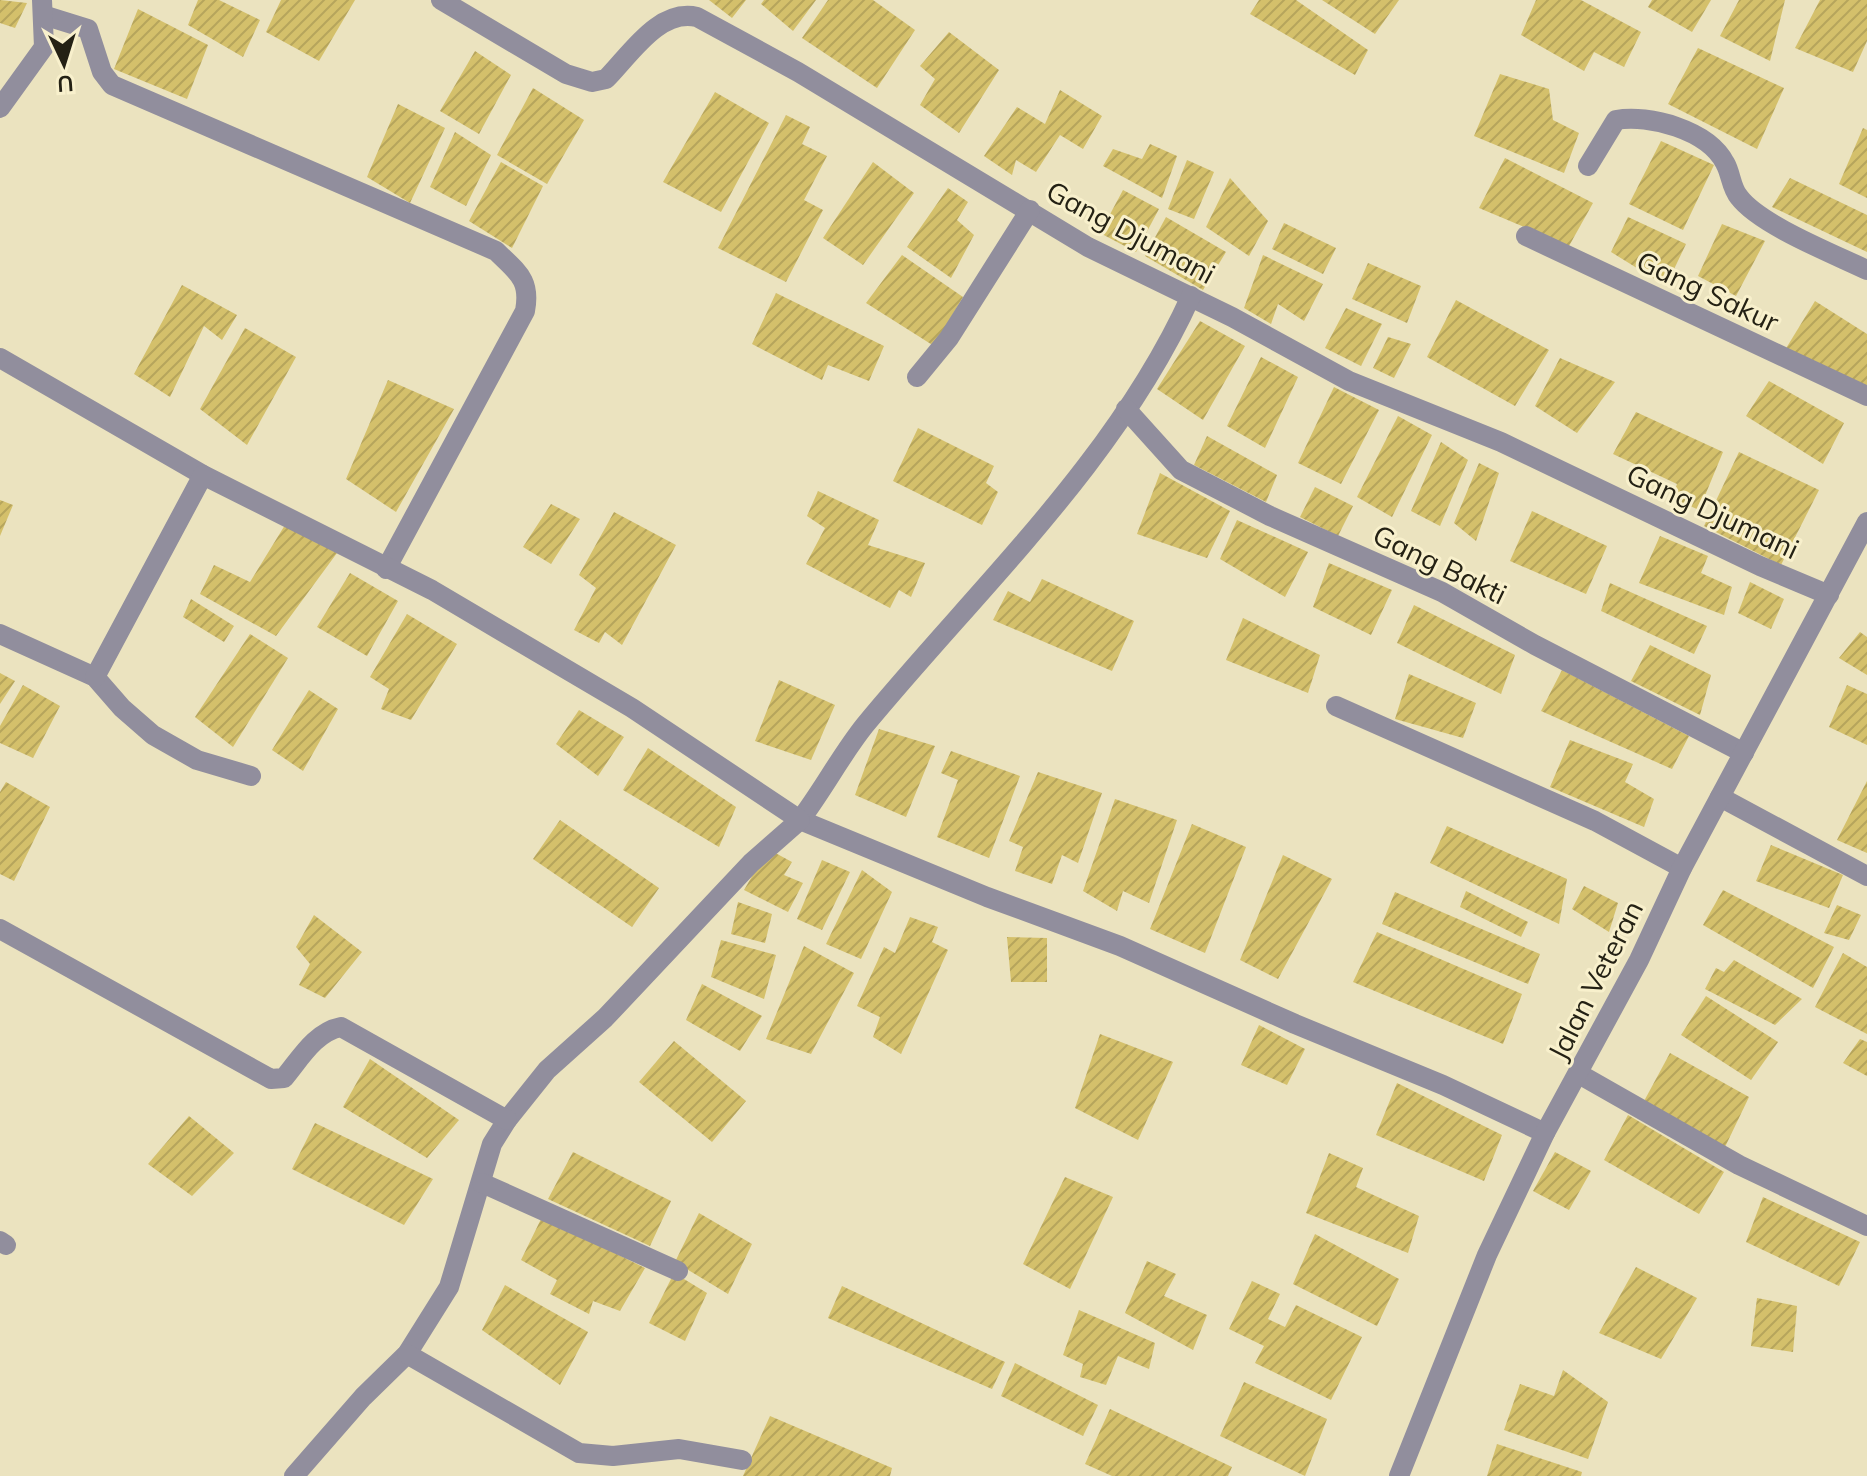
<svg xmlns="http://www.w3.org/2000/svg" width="1867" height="1476" font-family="Mulish,sans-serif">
	<defs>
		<pattern id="building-hatch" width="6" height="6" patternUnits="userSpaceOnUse" patternTransform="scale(2)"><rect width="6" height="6" fill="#d4c06b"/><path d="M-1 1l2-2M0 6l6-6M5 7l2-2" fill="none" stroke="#b6a55c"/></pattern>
	</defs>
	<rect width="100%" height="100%" fill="#ebe3bf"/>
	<g fill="url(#building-hatch)">
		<path d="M0 0 27 3 15 28 0 23Z"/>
		<path d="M198 0H219L260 20 243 57 188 25Z"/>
		<path d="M281 0H355L319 61 266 32Z"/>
		<path d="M709 0H746L732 18Z"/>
		<path d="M764 0H816L793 31 761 4Z"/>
		<path d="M828 0H873L915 30 877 88 802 38Z"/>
		<path d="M1259 0H1296L1368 50 1355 75 1250 14Z"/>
		<path d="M1322 0H1399L1375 34Z"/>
		<path d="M1536 0H1581L1641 32 1624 67 1594 52 1584 71 1521 35Z"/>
		<path d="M1652 0H1711L1692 32 1648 7Z"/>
		<path d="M1739 0H1785L1770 61 1720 36Z"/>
		<path d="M1820 0H1867V41L1853 72 1795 48Z"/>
		<path d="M138 9 208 45 187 99 114 69Z"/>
		<path d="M949 32 999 70 959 133 920 105 935 79 920 66Z"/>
		<path d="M1698 48 1784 88 1757 149 1668 104Z"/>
		<path d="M475 51 511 75 479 134 440 111Z"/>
		<path d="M1500 74 1549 89 1553 120 1579 133 1564 173 1474 136Z"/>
		<path d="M533 88 584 120 547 184 497 155Z"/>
		<path d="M1060 90 1102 116 1083 149 1060 135 1036 172 1016 160 1012 175 984 156 1017 107 1045 124Z"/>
		<path d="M715 92 769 123 721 212 663 182Z"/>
		<path d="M398 104 445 128 410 203 367 177Z"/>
		<path d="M786 115 810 127 802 144 827 156 804 200 823 210 786 282 718 248Z"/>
		<path d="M1863 128 1867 130V198L1839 184Z"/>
		<path d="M455 132 491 155 466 206 430 187Z"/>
		<path d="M1661 141 1714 165 1683 230 1629 204Z"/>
		<path d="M1150 144 1177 156 1162 198 1103 166 1113 149 1142 159Z"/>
		<path d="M1505 158 1593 203 1569 246 1479 208Z"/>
		<path d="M1187 160 1214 172 1194 219 1168 209Z"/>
		<path d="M501 162 543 186 512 248 469 221Z"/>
		<path d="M873 162 914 193 863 265 823 238Z"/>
		<path d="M1230 178 1268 221 1249 256 1206 227Z"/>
		<path d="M1790 178 1867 215V252L1772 207Z"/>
		<path d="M948 188 968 202 957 220 974 235 951 278 907 247Z"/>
		<path d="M1123 190 1159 209 1136 252 1100 233Z"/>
		<path d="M1166 217 1226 252 1203 290 1145 256Z"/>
		<path d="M1628 217 1686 244 1666 286 1611 252Z"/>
		<path d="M1284 223 1336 248 1323 274 1272 249Z"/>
		<path d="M1722 224 1765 241 1736 296 1698 276Z"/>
		<path d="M902 255 963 297 934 346 866 303Z"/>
		<path d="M1263 255 1323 284 1304 321 1278 304 1271 324 1244 308Z"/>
		<path d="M1368 263 1421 286 1407 323 1352 299Z"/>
		<path d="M182 285 237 315 222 340 204 326 170 397 134 374Z"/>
		<path d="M776 293 884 346 869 381 828 365 822 380 752 344Z"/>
		<path d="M1456 300 1549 350 1515 406 1427 357Z"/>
		<path d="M1815 301 1867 334V392L1785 350Z"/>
		<path d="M1346 308 1382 324 1361 366 1325 348Z"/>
		<path d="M1200 321 1245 346 1203 420 1157 389Z"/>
		<path d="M245 328 296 357 247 445 200 409Z"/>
		<path d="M1388 337 1411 344 1394 378 1373 368Z"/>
		<path d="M1261 357 1298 377 1265 448 1227 426Z"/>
		<path d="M1560 358 1615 382 1577 433 1535 406Z"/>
		<path d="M388 380 454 409 396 512 346 479Z"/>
		<path d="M1769 381 1844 423 1823 464 1746 416Z"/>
		<path d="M1334 387 1379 410 1341 484 1298 463Z"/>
		<path d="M1636 412 1723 452 1699 510 1672 498 1677 484 1613 454Z"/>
		<path d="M1398 416 1432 435 1392 517 1357 497Z"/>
		<path d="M918 428 994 466 986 483 998 492 982 525 893 481Z"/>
		<path d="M1207 436 1277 475 1266 502 1194 465Z"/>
		<path d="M1441 442 1468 460 1440 526 1411 511Z"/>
		<path d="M1739 452 1819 490 1781 565 1704 526Z"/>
		<path d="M1479 463 1499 473 1476 541 1454 523Z"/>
		<path d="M1160 473 1230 511 1207 558 1137 534Z"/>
		<path d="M1315 487 1353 506 1338 536 1300 517Z"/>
		<path d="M818 491 879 520 868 545 925 563 911 597 899 590 890 608 806 564 825 528 807 516Z"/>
		<path d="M0 500 13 505 0 536Z"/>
		<path d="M551 504 580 519 551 564 523 547Z"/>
		<path d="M1532 511 1607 546 1586 594 1510 561Z"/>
		<path d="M614 512 676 545 622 645 605 632 599 643 574 630 596 588 579 575Z"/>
		<path d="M1237 520 1308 552 1285 597 1220 559Z"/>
		<path d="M285 525 337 553 276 636 200 594 214 565 250 582Z"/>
		<path d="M1660 536 1708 556 1701 573 1732 587 1724 615 1639 583Z"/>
		<path d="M1329 563 1392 590 1371 635 1313 607Z"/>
		<path d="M350 573 398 601 367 656 317 627Z"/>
		<path d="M1042 579 1134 621 1112 671 993 620 1008 591 1030 602Z"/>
		<path d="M1750 582 1784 599 1771 629 1738 613Z"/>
		<path d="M1610 583 1707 626 1694 654 1601 611Z"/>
		<path d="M191 599 234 626 224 642 183 617Z"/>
		<path d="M1414 605 1515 655 1501 694 1397 643Z"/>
		<path d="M407 614 457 644 411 720 381 709 389 689 370 677Z"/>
		<path d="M1243 618 1320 655 1308 693 1226 660Z"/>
		<path d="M1860 632 1867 637V675L1839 658Z"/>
		<path d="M250 634 288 658 233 747 195 717Z"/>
		<path d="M1650 645 1711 675 1700 715 1631 681Z"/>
		<path d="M1562 670 1689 736 1672 769 1541 711Z"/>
		<path d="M0 673 15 681 0 704Z"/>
		<path d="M1409 674 1476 703 1463 738 1395 719Z"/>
		<path d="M779 680 835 705 811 760 755 741Z"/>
		<path d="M23 685 60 706 33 758 0 743V726Z"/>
		<path d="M1847 685 1867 694V745L1829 727Z"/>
		<path d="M309 690 338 709 303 771 272 750Z"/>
		<path d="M579 710 624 737 598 776 556 744Z"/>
		<path d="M879 729 935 746 906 817 855 795Z"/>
		<path d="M1570 740 1633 764 1625 782 1654 799 1644 827 1550 787Z"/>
		<path d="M648 748 736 807 719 847 623 790Z"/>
		<path d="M951 751 1020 776 989 858 937 837 958 780 941 773Z"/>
		<path d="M1038 772 1102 793 1078 863 1062 855 1052 884 1015 871 1023 847 1009 841Z"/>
		<path d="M1867 781V853L1837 840Z"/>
		<path d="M6 782 50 807 14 881 0 874V792Z"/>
		<path d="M1115 799 1177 820 1149 903 1123 891 1117 911 1083 891Z"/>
		<path d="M560 820 659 888 632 927 533 859Z"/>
		<path d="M1192 824 1246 847 1205 953 1150 929Z"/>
		<path d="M1447 826 1567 879 1559 924 1430 863Z"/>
		<path d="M1771 845 1843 875 1829 908 1756 881Z"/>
		<path d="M768 849 792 862 784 875 803 883 788 912 744 890Z"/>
		<path d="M1283 855 1332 879 1278 979 1240 960Z"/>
		<path d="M822 860 850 872 822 930 797 919Z"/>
		<path d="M862 870 892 892 861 959 826 944Z"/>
		<path d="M1584 886 1618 903 1609 932 1572 909Z"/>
		<path d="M1723 890 1834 947 1813 988 1703 925Z"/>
		<path d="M1466 891 1528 922 1521 937 1460 907Z"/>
		<path d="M1395 892 1540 954 1528 984 1382 924Z"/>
		<path d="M738 902 772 914 765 943 731 934Z"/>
		<path d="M1837 905 1861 915 1849 940 1824 933Z"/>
		<path d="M314 915 362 952 325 998 299 985 310 964 296 947Z"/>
		<path d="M910 917 938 927 932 942 948 950 901 1054 873 1037 880 1017 857 1006 884 947 895 953Z"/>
		<path d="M1377 932 1522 994 1503 1044 1353 982Z"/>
		<path d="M1007 937 1047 938V982H1011Z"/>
		<path d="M721 940 776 955 764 999 711 977Z"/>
		<path d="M804 946 854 973 811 1054 766 1039Z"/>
		<path d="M1843 953 1867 967V1034L1815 1007Z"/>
		<path d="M1734 960 1802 999 1775 1025 1705 989 1716 968 1724 972Z"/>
		<path d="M702 984 762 1016 740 1051 686 1020Z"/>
		<path d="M1706 996 1778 1042 1751 1080 1681 1035Z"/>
		<path d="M1259 1025 1305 1049 1287 1085 1241 1065Z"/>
		<path d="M1100 1034 1173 1062 1138 1140 1075 1108Z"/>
		<path d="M1860 1039 1867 1042V1076L1843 1063Z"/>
		<path d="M674 1041 746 1101 712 1142 639 1082Z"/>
		<path d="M1670 1053 1749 1097 1725 1147 1643 1103Z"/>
		<path d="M370 1059 459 1120 427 1158 343 1107Z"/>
		<path d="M1397 1083 1502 1135 1484 1181 1376 1135Z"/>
		<path d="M1628 1115 1724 1172 1699 1214 1604 1160Z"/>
		<path d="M189 1116 234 1153 192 1196 148 1164Z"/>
		<path d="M315 1123 433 1179 404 1225 292 1169Z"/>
		<path d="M573 1152 671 1201 650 1246 548 1199Z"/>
		<path d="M1555 1152 1591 1171 1569 1210 1533 1191Z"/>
		<path d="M1329 1153 1363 1168 1356 1187 1419 1216 1408 1253 1306 1213Z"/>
		<path d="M1065 1177 1113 1197 1070 1289 1023 1264Z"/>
		<path d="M1763 1197 1860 1242 1839 1286 1746 1242Z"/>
		<path d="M699 1213 752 1244 728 1294 675 1262Z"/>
		<path d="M542 1217 645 1268 620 1311 593 1301 589 1314 550 1294 557 1280 521 1260Z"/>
		<path d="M1315 1234 1399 1279 1377 1326 1293 1284Z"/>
		<path d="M1147 1261 1176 1274 1164 1296 1207 1315 1193 1350 1125 1313Z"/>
		<path d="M1636 1267 1697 1298 1661 1359 1599 1333Z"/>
		<path d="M674 1273 707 1293 685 1341 649 1323Z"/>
		<path d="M1252 1281 1280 1294 1268 1319 1285 1327 1296 1305 1362 1337 1331 1400 1255 1363 1264 1346 1229 1329Z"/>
		<path d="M505 1285 588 1332 560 1385 482 1330Z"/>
		<path d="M842 1286 1005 1362 992 1389 828 1318Z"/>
		<path d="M1757 1298 1797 1306 1793 1352 1751 1346Z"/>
		<path d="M1079 1310 1155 1343 1149 1369 1118 1356 1106 1385 1080 1377 1083 1364 1063 1355Z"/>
		<path d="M1015 1363 1098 1405 1083 1436 1001 1396Z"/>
		<path d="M1563 1370 1608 1402 1588 1459 1504 1430 1520 1384 1554 1396Z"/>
		<path d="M1244 1382 1327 1419 1305 1476 1220 1436Z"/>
		<path d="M1110 1409 1232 1467 1228 1476H1112L1085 1464Z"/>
		<path d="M770 1416 892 1468 890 1476H743Z"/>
		<path d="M1497 1444 1582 1472 1581 1476H1487Z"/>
	</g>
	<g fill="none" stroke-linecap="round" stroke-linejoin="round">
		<g stroke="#918e9d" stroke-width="20">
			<path d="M441 0 566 74 592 82 606 79C630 55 659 8 697 17L798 72 1088 247 1232 317 1349 381 1501 442 1760 566 1829 595"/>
			<path d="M43 15 88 29 102 72 112 85 496 251C517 272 531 279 525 311L386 569"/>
			<path d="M0 108 44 47 42 0"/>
			<path d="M1588 166 1616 120C1649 114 1708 130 1725 163 1731 173 1731 188 1739 197 1760 225 1834 254 1867 270"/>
			<path d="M1526 236 1867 396"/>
			<path d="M1191 296C1117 460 978 588 865 725 841 755 823 790 800 820L987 897 1120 946 1295 1024 1443 1085 1545 1133"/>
			<path d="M0 358 203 475 432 590 632 708 800 820 751 863 605 1018 547 1070 507 1120 492 1144 449 1287 407 1354 363 1397 294 1476"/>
			<path d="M917 377 949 338 1030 210"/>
			<path d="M1126 409 1181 470 1270 516 1442 592 1535 645 1744 753"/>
			<path d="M0 634 95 677 122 708 153 735 197 760 251 776"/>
			<path d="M95 677 203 475"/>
			<path d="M1336 706 1595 821 1682 868"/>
			<path d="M1720 797 1867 876"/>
			<path d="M0 929 271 1079 284 1078C300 1059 315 1032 341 1027L507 1120"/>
			<path d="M1579 1074 1739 1165 1867 1226"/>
			<path d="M482 1183 678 1271"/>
			<path d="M0 1241 6 1245"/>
			<path d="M407 1354 579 1453 613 1456 679 1449 742 1460"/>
		</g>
		<path stroke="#918e9d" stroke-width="20" d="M1399 1476 1487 1255 1545 1133 1639 960 1682 868 1867 522"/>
	</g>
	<g text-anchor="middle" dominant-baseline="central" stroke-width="6" stroke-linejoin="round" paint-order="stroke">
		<g font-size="28" fill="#242114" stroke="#f8f0cc">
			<text transform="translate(1131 232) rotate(28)">Gang Djumani</text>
			<text transform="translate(1708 291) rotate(25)">Gang Sakur</text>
			<text transform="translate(1713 511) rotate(25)">Gang Djumani</text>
			<text transform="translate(1440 564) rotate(26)">Gang Bakti</text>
			<text transform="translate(1595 980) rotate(-63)">Jalan Veteran</text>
		</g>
	</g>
	<g transform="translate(64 64) rotate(176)" stroke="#f8f0cc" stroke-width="6" paint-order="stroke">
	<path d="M0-6L14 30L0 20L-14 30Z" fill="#242114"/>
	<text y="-12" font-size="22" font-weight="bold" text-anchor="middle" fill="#242114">U</text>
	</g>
</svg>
